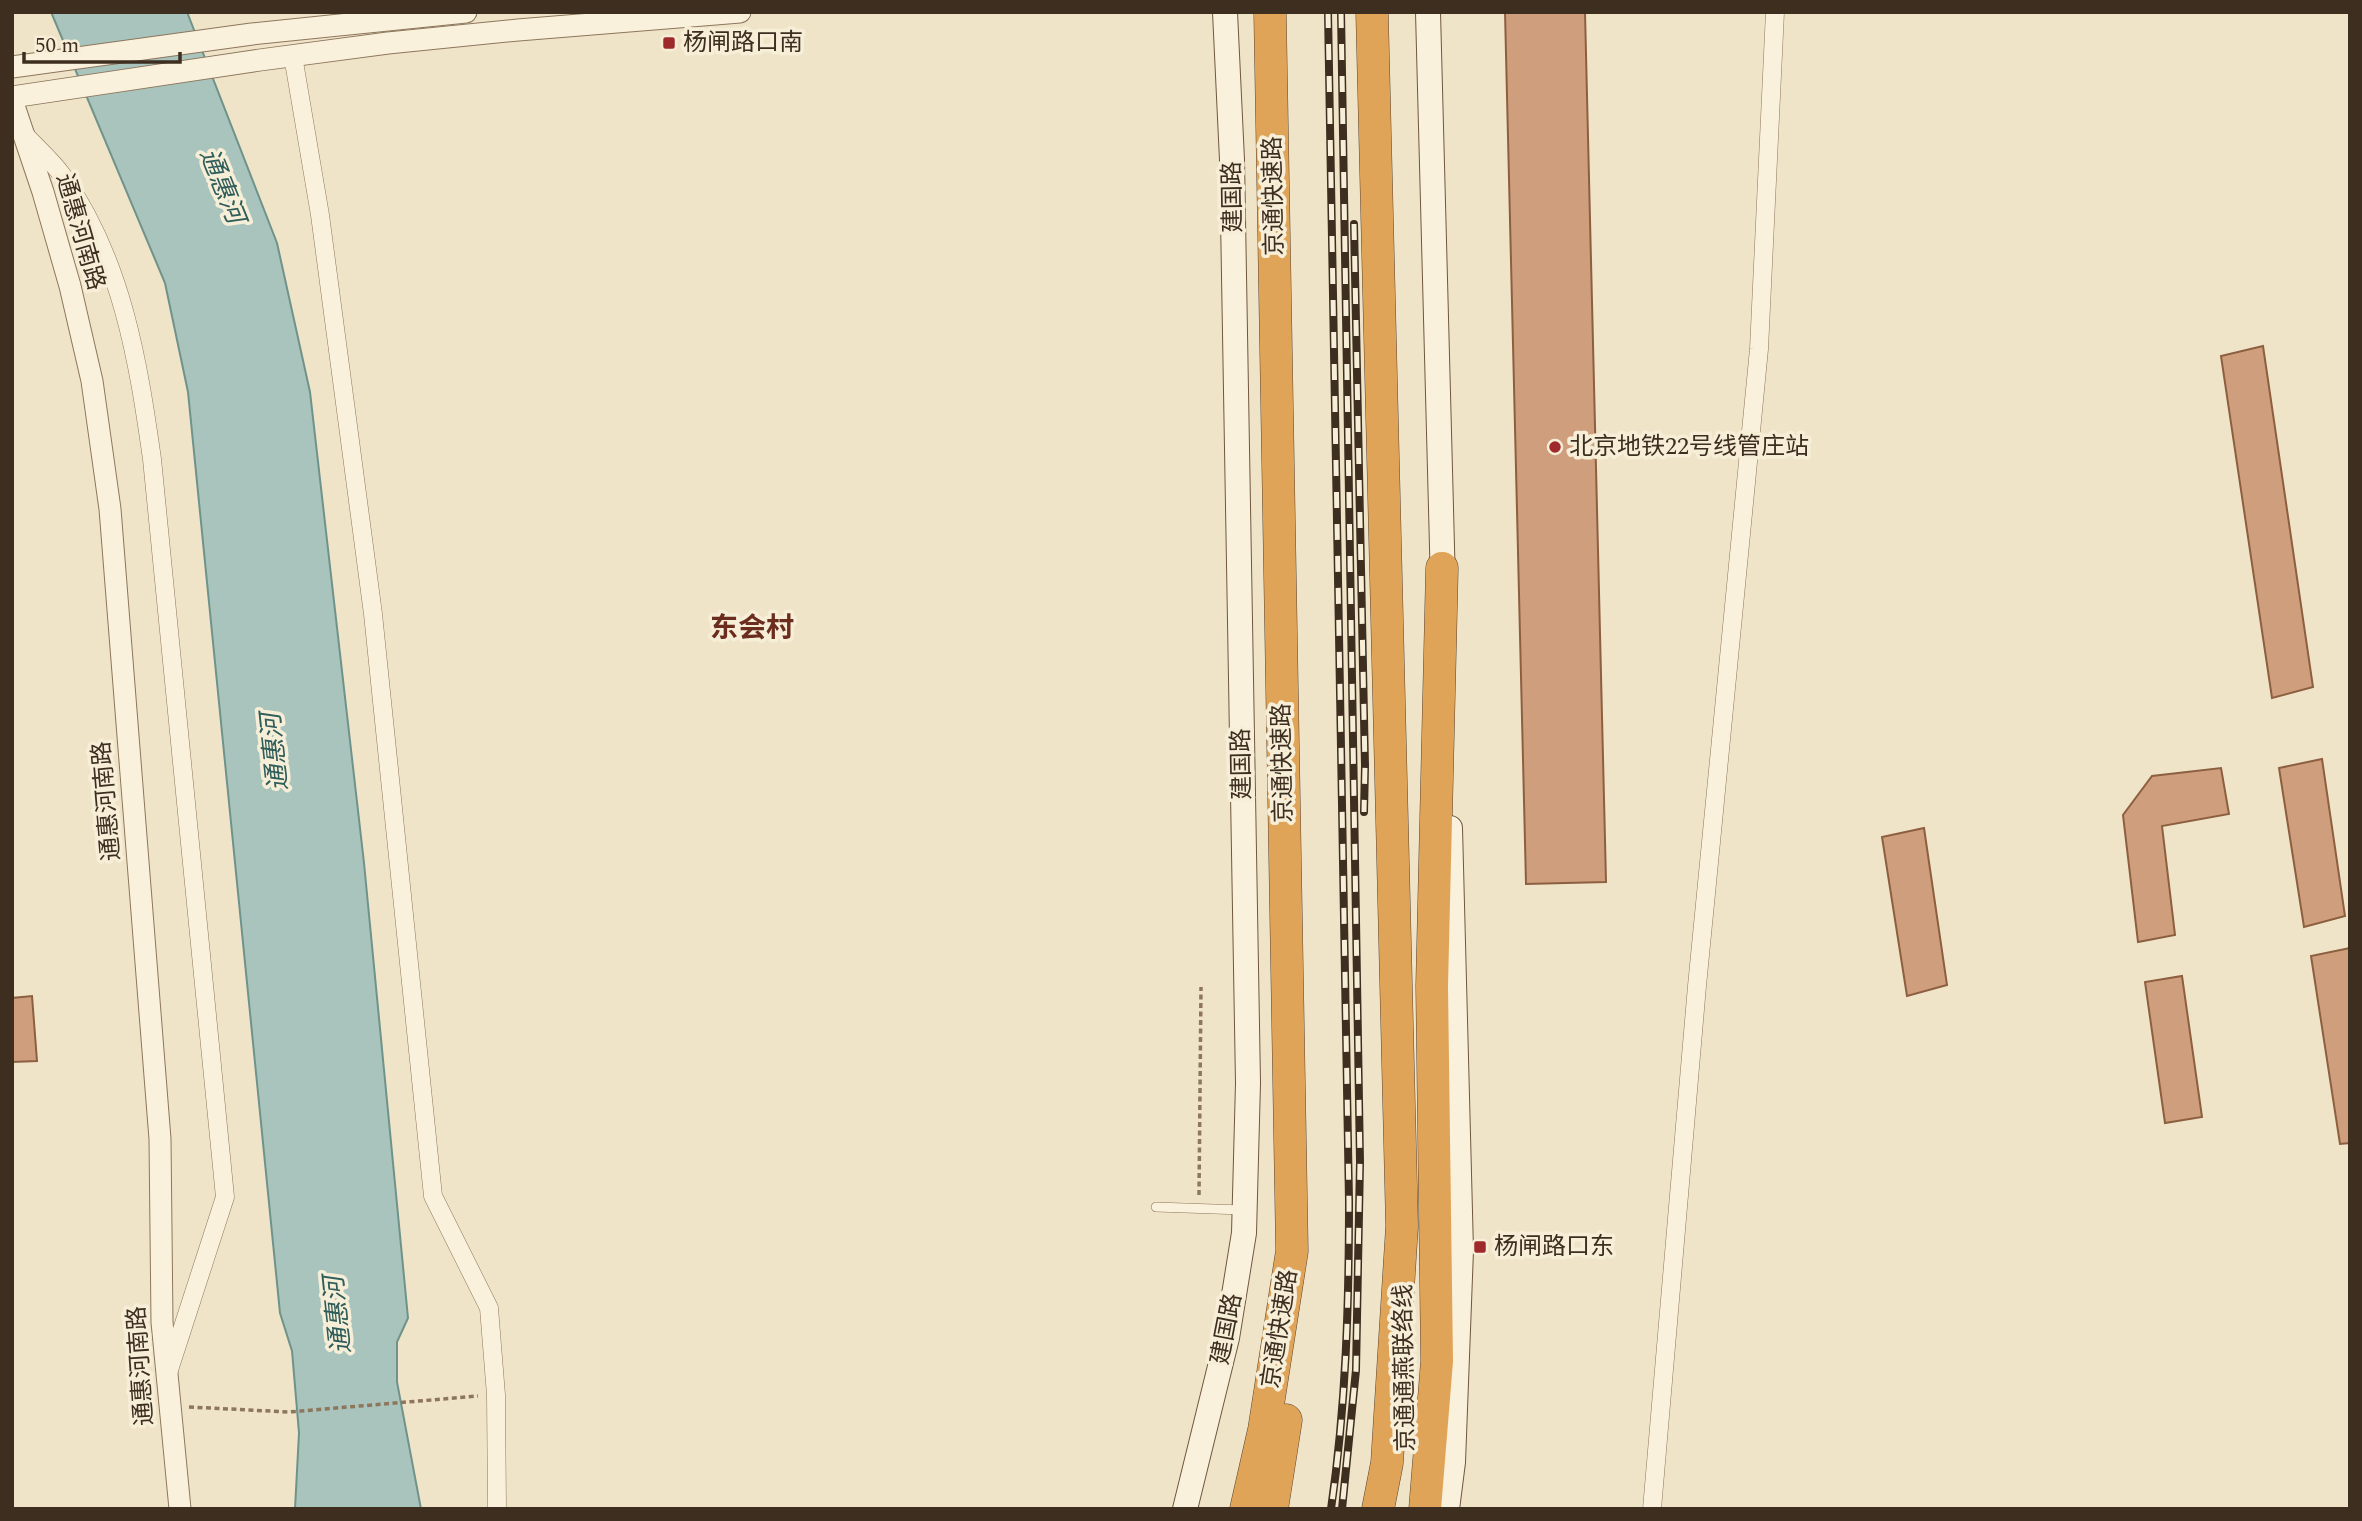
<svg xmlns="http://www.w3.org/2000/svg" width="2362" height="1521" font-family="Spectral,'Noto Sans SC',serif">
	<rect width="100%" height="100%" fill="#f0e4c8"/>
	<path fill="#a9c4bc" stroke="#6f938a" stroke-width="2" d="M51 12H187L277 243 310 392 364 863 408 1318 397 1342V1382L421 1509H295L299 1433 292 1351 280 1313 188 392 165 283Z"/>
	<g fill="#cf9f7d" stroke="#8d5f41" stroke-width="2">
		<path d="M1505 12H1585L1606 882 1526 884Z"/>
		<path d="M2263 346 2313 687 2272 698 2221 356Z"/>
		<path d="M2322 759 2345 916 2304 927 2279 768Z"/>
		<path d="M2221 768 2229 814 2162 826 2175 935 2138 942 2123 815 2152 776Z"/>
		<path d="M1924 828 1947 985 1907 996 1882 837Z"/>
		<path d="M2350 948V1143L2340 1144 2311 956Z"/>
		<path d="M2182 976 2202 1117 2165 1123 2145 982Z"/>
		<path d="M32 996 37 1061 12 1062V998Z"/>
	</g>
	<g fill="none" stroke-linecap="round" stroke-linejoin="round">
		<defs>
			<path id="service" d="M1156 1207 1243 1210"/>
			<g id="minor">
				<path d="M293 56 320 215 373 614 433 1196 489 1308 496 1395 497 1509"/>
				<path d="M26 136C38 149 52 161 62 175 122 260 138 360 152 459L225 1197 168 1373"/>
				<path d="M1652 1509 1697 986 1759 349 1775 12"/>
			</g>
			<g id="tertiary">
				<path d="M12 67 252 34 466 12"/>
				<path d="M12 97 260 60 388 43 518 30 740 12"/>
				<path d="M12 100 43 192 70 286 92 381 110 509 160 1139 162 1322 180 1509"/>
			</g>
			<g id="secondary">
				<path d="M1428 12 1443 585"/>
				<path d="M1185 1509 1227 1338 1244 1233 1248 1083 1232 160 1225 12"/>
				<path d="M1447 1509 1453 1462 1461 1250 1450 828"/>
			</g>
			<g id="motorway">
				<path d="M1372 12 1402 1226 1387 1463 1378 1509"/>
				<path d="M1246 1509 1264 1430 1292 1251 1270 12"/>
				<path d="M1272 1509 1286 1420"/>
				<path d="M1425 1509 1437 1361 1432 986 1442 568"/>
			</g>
		</defs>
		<use href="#service" stroke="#8d765c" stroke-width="10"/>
		<use href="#minor" stroke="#8d765c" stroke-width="19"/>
		<use href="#tertiary" stroke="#8d765c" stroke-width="23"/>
		<use href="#secondary" stroke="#6f573f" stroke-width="26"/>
		<use href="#motorway" stroke="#5b4430" stroke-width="33"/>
		<g stroke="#8d765c" stroke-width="3.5" stroke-dasharray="5 3.5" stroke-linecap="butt">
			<path d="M1199 1195 1201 987"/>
			<path d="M189 1407 289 1412 478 1396"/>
		</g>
		<use href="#service" stroke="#faf1dc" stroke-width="9"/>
		<use href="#minor" stroke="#faf1dc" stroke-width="18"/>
		<use href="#tertiary" stroke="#faf1dc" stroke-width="21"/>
		<use href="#secondary" stroke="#faf1dc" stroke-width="24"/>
		<use href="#motorway" stroke="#e0a458" stroke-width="32"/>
		<defs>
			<g id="rail">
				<path d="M1328 12 1349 1201C1349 1304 1346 1406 1331 1509"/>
				<path d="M1341 12 1360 1162 1356 1370 1342 1509"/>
				<path d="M1354 224 1365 766 1364 812"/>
			</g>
		</defs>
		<use href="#rail" stroke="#3d2e20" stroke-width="8"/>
		<use href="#rail" stroke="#f7eed8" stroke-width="5" stroke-dasharray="16" stroke-linecap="butt"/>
	</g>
	<g fill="#9e2a2b" stroke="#f7eed8" stroke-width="2.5">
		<rect x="662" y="36" width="14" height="14" rx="3.5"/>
		<circle cx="1555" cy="447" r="7"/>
		<rect x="1473" y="1240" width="14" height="14" rx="3.5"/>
	</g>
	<g text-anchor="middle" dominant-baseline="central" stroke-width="7" stroke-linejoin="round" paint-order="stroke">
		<g font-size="24" fill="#3d2e20" stroke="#f7eed8" text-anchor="start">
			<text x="683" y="43">杨闸路口南</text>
			<text x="1569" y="447">北京地铁22号线管庄站</text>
			<text x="1494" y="1247">杨闸路口东</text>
		</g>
		<g font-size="24" fill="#3d2e20" stroke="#f7eed8">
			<text transform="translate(1274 196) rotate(-91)">京通快速路</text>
			<text transform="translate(1233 197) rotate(-91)">建国路</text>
			<text transform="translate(80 232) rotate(74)">通惠河南路</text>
			<text transform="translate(1283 763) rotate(-91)">京通快速路</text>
			<text transform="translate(1242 764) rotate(-91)">建国路</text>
			<text transform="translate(107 801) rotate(-95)">通惠河南路</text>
			<text transform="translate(1227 1329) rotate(-79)">建国路</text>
			<text transform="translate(1280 1329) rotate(-81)">京通快速路</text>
			<text transform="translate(141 1366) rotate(-94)">通惠河南路</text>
			<text transform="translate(1405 1368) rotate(-91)">京通通燕联络线</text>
		</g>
		<g font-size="26" font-style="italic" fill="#2f5d5a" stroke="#f7eed8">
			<text transform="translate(222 186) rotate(68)">通惠河</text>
			<text transform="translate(275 752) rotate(-96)">通惠河</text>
			<text transform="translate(338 1315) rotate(-96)">通惠河</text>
		</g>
		<g font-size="28" font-weight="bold" fill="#6b2e1e" stroke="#f7eed8">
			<text x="752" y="628">东会村</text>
		</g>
	</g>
	<rect width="2362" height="1521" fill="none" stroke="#3d2e20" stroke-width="28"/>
	<path d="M24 52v10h156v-10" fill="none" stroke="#3d2e20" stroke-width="3.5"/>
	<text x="35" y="52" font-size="21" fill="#3d2e20" stroke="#f7eed8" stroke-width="5" paint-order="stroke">50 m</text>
</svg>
